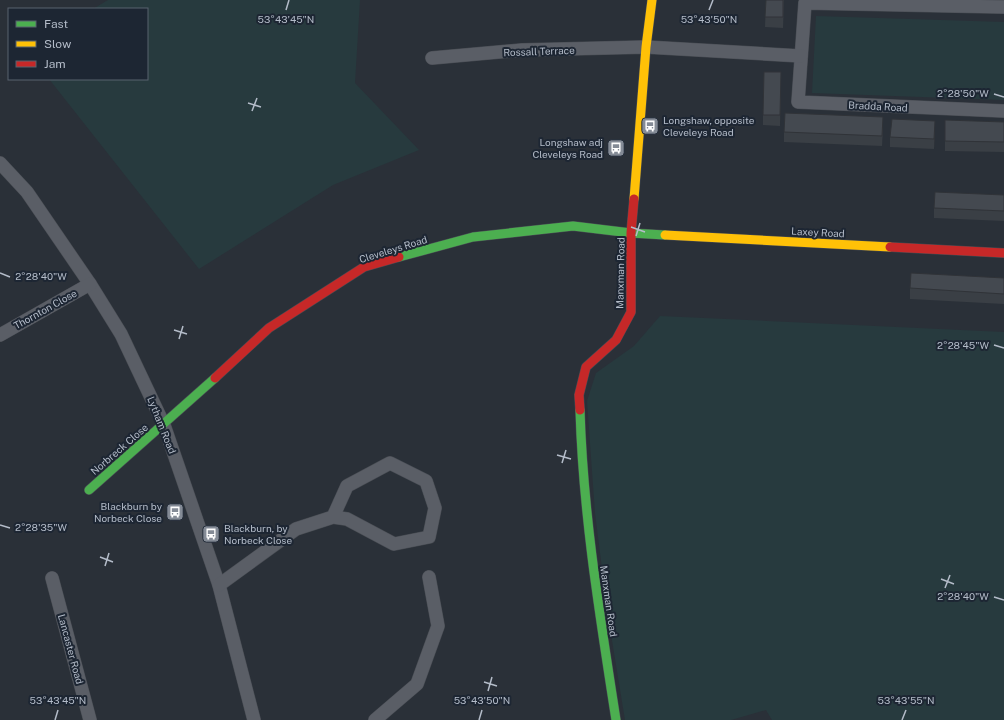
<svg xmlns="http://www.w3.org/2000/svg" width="1004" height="720" font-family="'Public Sans',sans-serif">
	<rect width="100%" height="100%" fill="#2a3038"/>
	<g fill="#273a3e">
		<path d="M108 0H360L355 83 419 150 333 185 199 269 49 79H147V9H93Z"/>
		<path d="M816 16 1004 22V100L812 93Z"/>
		<path d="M660 316 1004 332V720H772L766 710 731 720H625L608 616 595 513 587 401 596 373 634 346Z"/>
	</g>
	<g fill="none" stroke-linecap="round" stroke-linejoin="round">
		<defs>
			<g id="street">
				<path d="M1004 7 805 3 798 102 1004 111"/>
				<path d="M432 58 522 50 646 47 801 56"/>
				<path d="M0 163 27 192 90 284 121 334 164 425 219 585 254 720"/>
				<path d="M0 335 90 284"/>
				<path d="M52 578 90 720"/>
				<path d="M219 585 296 529 333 517 347 519 394 544 429 537 435 508 426 481 390 463 347 486 333 517"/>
				<path d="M375 720 417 684 438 626 429 577"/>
			</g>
			<g id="fast">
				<path d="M399 257 473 237 573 226 631 233 665 235"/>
				<path d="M580 410C583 514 600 617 616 720"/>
				<path d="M89 490 215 378"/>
			</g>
			<g id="slow">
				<path d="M634 199 646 47 652 0"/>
				<path d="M665 235 890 247"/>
			</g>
			<g id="jam">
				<path d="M890 247 1004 253"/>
				<path d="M215 378 269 328 364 267 399 257"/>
				<path d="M580 410 579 395 586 367 616 340 631 312V233L634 199"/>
			</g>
		</defs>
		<use href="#street" stroke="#484c53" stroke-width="14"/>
		<use href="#fast" stroke="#484c53" stroke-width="10"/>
		<use href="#slow" stroke="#484c53" stroke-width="10"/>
		<use href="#jam" stroke="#484c53" stroke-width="10"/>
		<use href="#street" stroke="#5a5e66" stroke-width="13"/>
		<use href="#fast" stroke="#4caf50" stroke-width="9"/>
		<use href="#slow" stroke="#ffc107" stroke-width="9"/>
		<use href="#jam" stroke="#c62828" stroke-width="9"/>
	</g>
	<g fill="#3a3f45">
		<path d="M766 0H784L783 28 765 27Z"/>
		<path d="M781 83 780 126 763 125V115Z"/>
		<path d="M945 120 1004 122V152L945 151Z"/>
		<path d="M883 128 882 146 784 142V132Z"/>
		<path d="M935 132 934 149 890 147V137Z"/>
		<path d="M1004 195V221L934 218V208Z"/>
		<path d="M1004 278V304L910 299V288Z"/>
	</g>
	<g fill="#303338">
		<path d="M781 72V83L780 126V115Z"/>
		<path d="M935 121V132L934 149V139Z"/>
	</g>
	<g fill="#444950" stroke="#303338">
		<path d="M766 0H783V17H765Z"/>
		<path d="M764 72H781L780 115H763Z"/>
		<path d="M785 113 883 117 882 136 784 132Z"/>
		<path d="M892 119 935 121 934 139 890 137Z"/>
		<path d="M945 120 1004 122V142L945 141Z"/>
		<path d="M935 192 1004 195V211L934 208Z"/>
		<path d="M911 273 1004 278V294L910 288Z"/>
	</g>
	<path fill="none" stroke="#b4bcc9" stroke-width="1.5" d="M286 10 289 0M709 10 713 0M994 94 1004 97M248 103 261 107M252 111 257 98M631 227 645 232M636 236 640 223M0 273 10 277M174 330 187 334M179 339 183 326M994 345 1004 348M557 455 571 459M562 463 566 450M0 525 10 528M100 557 113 562M105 566 109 553M941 579 954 584M945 588 950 575M994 597 1004 600M484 682 497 686M488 691 492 677M55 720 58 710M479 720 482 710M902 720 906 710"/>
	<defs>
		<symbol id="bus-square" viewBox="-11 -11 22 22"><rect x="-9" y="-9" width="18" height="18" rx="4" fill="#848b96" stroke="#1d2633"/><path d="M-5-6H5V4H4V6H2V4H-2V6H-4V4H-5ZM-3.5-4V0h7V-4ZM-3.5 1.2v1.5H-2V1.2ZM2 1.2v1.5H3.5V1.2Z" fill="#fff"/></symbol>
	</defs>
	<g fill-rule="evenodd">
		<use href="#bus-square" x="640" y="116" width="20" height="20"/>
		<use href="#bus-square" x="606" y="138" width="20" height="20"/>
		<use href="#bus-square" x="165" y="502" width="20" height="20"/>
		<use href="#bus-square" x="201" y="524" width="20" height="20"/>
	</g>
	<g text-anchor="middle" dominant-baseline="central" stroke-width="4" stroke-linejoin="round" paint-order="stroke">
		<g font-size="10" fill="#b4bcc9" stroke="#1d2633">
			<text transform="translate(539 51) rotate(-2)">Rossall Terrace</text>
			<text transform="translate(878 106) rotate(3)">Bradda Road</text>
			<text transform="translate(818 232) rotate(3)">Laxey Road</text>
			<text transform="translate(393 249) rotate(-17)">Cleveleys Road</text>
			<text transform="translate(620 273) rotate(-89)">Manxman Road</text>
			<text transform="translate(45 309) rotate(-29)">Thornton Close</text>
			<text transform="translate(162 425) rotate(68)">Lytham Road</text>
			<text transform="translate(119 449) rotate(-41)">Norbreck Close</text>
			<text transform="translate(609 601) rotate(82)">Manxman Road</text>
			<text transform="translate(71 649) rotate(75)">Lancaster Road</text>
		</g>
		<g font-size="10" fill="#b4bcc9" stroke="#1d2633" text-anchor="start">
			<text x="663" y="120">Longshaw, opposite<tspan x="663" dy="12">Cleveleys Road</tspan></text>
			<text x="603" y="142" text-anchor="end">Longshaw adj<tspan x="603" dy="12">Cleveleys Road</tspan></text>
			<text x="162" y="506" text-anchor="end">Blackburn by<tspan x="162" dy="12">Norbeck Close</tspan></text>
			<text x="224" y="528">Blackburn, by<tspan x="224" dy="12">Norbeck Close</tspan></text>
		</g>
	</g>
	<g font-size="10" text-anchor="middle" fill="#b4bcc9" stroke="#1d2633" stroke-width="4" stroke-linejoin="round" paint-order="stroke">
		<text x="286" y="23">53°43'45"N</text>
		<text x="709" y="23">53°43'50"N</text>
		<text x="963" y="97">2°28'50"W</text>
		<text x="41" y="280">2°28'40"W</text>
		<text x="963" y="349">2°28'45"W</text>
		<text x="41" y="531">2°28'35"W</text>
		<text x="963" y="600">2°28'40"W</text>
		<text x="58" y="704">53°43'45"N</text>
		<text x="482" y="704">53°43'50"N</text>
		<text x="906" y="704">53°43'55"N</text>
	</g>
	<rect x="8" y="8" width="140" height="72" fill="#1d2633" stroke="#59626f"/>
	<rect x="16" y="21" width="20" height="6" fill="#4caf50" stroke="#59626f"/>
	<text x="44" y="28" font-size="12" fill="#b4bcc9">Fast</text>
	<rect x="16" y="41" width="20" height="6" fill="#ffc107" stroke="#59626f"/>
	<text x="44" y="48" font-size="12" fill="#b4bcc9">Slow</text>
	<rect x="16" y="61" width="20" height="6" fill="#c62828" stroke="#59626f"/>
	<text x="44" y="68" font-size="12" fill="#b4bcc9">Jam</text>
</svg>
